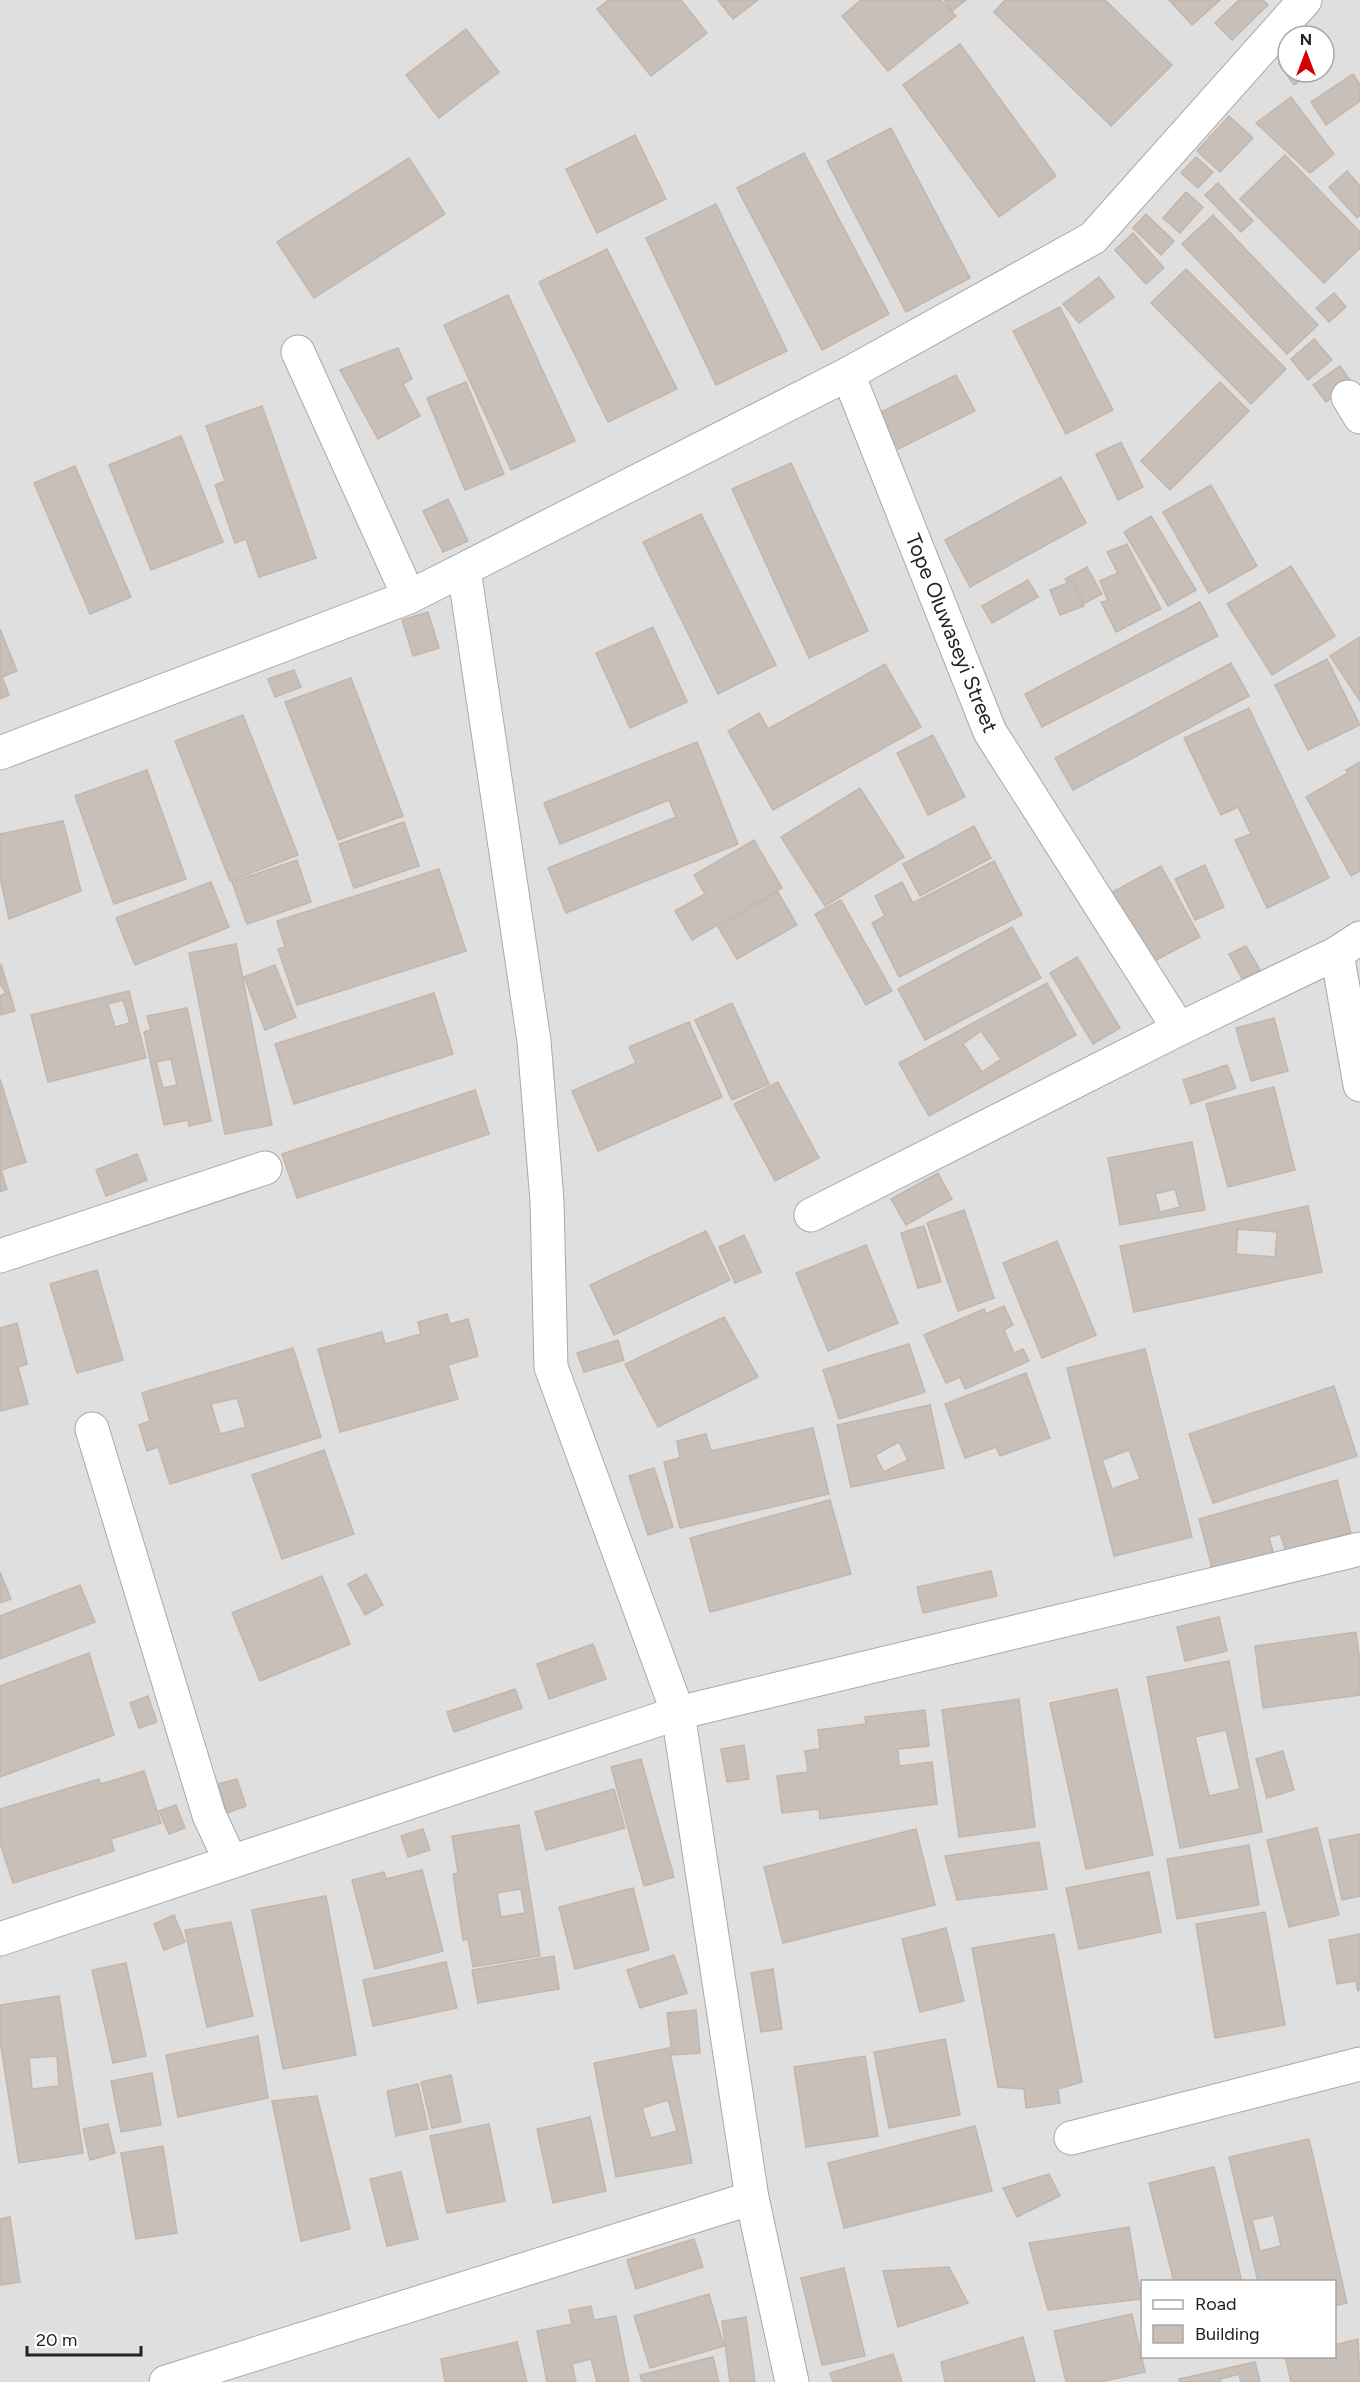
<svg xmlns="http://www.w3.org/2000/svg" width="1360" height="2382" font-family="Figtree,sans-serif">
	<rect width="100%" height="100%" fill="#f2efe9"/>
	<path fill="#e0dfdf" fill-rule="evenodd" d="M0 0H1360V2382H0ZM1288 36H1324V72H1288ZM1142 2282H1334V2356H1142Z"/>
	<g fill="#c7bfb8" stroke="#c4b6ab" stroke-width="1.5" fill-rule="evenodd">
		<path d="M609 0H681L707 33 651 76 597 9Z"/>
		<path d="M718 0H758L733 19Z"/>
		<path d="M861 0H940L956 16 888 71 842 16Z"/>
		<path d="M944 0H966L952 11Z"/>
		<path d="M1005 0H1105L1172 65 1111 126 994 12Z"/>
		<path d="M1169 0H1220L1192 25Z"/>
		<path d="M1239 0H1263L1268 5 1232 40 1215 23Z"/>
		<path d="M466 29 499 72 439 118 406 75Z"/>
		<path d="M960 44 1056 176 999 217 903 85Z"/>
		<path d="M1288 57V72H1311L1294 85 1279 64Z"/>
		<path d="M1353 74 1360 85V101L1326 125 1311 102Z"/>
		<path d="M1291 97 1334 154 1310 173 1256 123Z"/>
		<path d="M1229 116 1253 138 1220 172 1197 151Z"/>
		<path d="M891 128 970 278 906 312 827 161Z"/>
		<path d="M635 135 666 199 597 233 566 169Z"/>
		<path d="M804 153 889 314 822 350 737 188Z"/>
		<path d="M1285 155 1360 232V248L1324 283 1240 199Z"/>
		<path d="M1196 157 1213 172 1198 188 1181 173Z"/>
		<path d="M409 158 445 214 314 298 277 242Z"/>
		<path d="M1347 171 1360 186V215L1357 218 1329 187Z"/>
		<path d="M1218 183 1253 221 1241 232 1205 195Z"/>
		<path d="M1186 192 1203 207 1180 233 1163 218Z"/>
		<path d="M716 204 787 351 716 385 646 238Z"/>
		<path d="M1146 214 1174 241 1161 255 1133 228Z"/>
		<path d="M1213 215 1318 325 1287 354 1182 244Z"/>
		<path d="M1133 233 1164 268 1146 284 1115 250Z"/>
		<path d="M607 249 677 389 608 422 539 282Z"/>
		<path d="M1186 269 1286 369 1251 404 1151 303Z"/>
		<path d="M1099 277 1114 297 1079 323 1063 304Z"/>
		<path d="M1334 293 1346 307 1329 322 1316 308Z"/>
		<path d="M508 295 575 441 511 470 444 325Z"/>
		<path d="M1060 307 1113 410 1066 434 1013 331Z"/>
		<path d="M1314 339 1332 360 1308 380 1291 359Z"/>
		<path d="M398 348 412 379 403 384 420 416 378 439 340 370Z"/>
		<path d="M1340 366 1352 383 1326 402 1313 385Z"/>
		<path d="M956 375 975 411 898 449 879 413Z"/>
		<path d="M466 382 504 474 465 490 427 398Z"/>
		<path d="M1220 382 1249 411 1170 490 1141 461Z"/>
		<path d="M262 406 316 558 259 577 246 539 235 543 215 485 225 481 206 426Z"/>
		<path d="M181 436 223 542 151 570 109 465Z"/>
		<path d="M1121 442 1143 487 1118 500 1096 454Z"/>
		<path d="M791 463 868 631 809 658 732 489Z"/>
		<path d="M75 466 131 597 90 614 34 483Z"/>
		<path d="M1061 477 1086 523 970 587 945 540Z"/>
		<path d="M1211 485 1257 566 1209 593 1163 512Z"/>
		<path d="M448 499 468 541 443 552 423 511Z"/>
		<path d="M701 514 776 665 718 694 643 542Z"/>
		<path d="M1151 516 1196 590 1168 606 1124 532Z"/>
		<path d="M1127 544 1161 609 1116 632 1101 602 1108 601 1100 581 1118 573 1107 552Z"/>
		<path d="M1291 566 1335 636 1272 675 1227 604Z"/>
		<path d="M1087 567 1102 594 1080 606 1065 579Z"/>
		<path d="M1028 580 1038 597 992 623 982 606Z"/>
		<path d="M1073 581 1084 606 1060 615 1050 590Z"/>
		<path d="M1200 602 1218 636 1042 727 1025 694Z"/>
		<path d="M428 612 439 648 413 656 402 620Z"/>
		<path d="M653 627 687 702 630 728 596 653Z"/>
		<path d="M0 629 17 671 2 677 9 695 0 699Z"/>
		<path d="M1360 637V701L1330 656Z"/>
		<path d="M1327 659 1360 725 1308 750 1275 685Z"/>
		<path d="M1231 663 1249 696 1073 790 1055 758Z"/>
		<path d="M885 664 921 727 773 810 728 731 759 713 768 729Z"/>
		<path d="M294 670 301 687 275 697 268 679Z"/>
		<path d="M351 678 403 816 338 840 285 702Z"/>
		<path d="M1249 708 1329 878 1267 908 1235 840 1251 834 1238 807 1221 815 1184 738Z"/>
		<path d="M243 715 298 855 230 881 175 741Z"/>
		<path d="M933 735 965 797 928 815 897 753Z"/>
		<path d="M697 742 738 844 566 913 548 868 676 817 669 800 560 844 544 803Z"/>
		<path d="M1360 762V871L1351 876 1306 797 1348 773 1346 770Z"/>
		<path d="M147 770 186 879 114 904 75 796Z"/>
		<path d="M860 788 904 857 825 906 781 837Z"/>
		<path d="M63 821 81 891 9 919 0 877V834Z"/>
		<path d="M404 822 419 866 354 888 339 844Z"/>
		<path d="M974 826 991 858 920 896 903 864Z"/>
		<path d="M754 840 782 888 692 940 675 911 705 894 694 875Z"/>
		<path d="M297 860 311 902 247 924 232 882Z"/>
		<path d="M994 861 1022 915 899 977 872 923 885 916 875 896 902 882 913 903Z"/>
		<path d="M1205 865 1224 907 1195 920 1175 879Z"/>
		<path d="M1161 866 1200 937 1141 968 1103 897Z"/>
		<path d="M439 869 466 951 297 1005 278 949 285 947 277 921Z"/>
		<path d="M211 882 229 927 135 965 116 918Z"/>
		<path d="M778 892 797 925 737 959 718 927Z"/>
		<path d="M841 900 892 991 866 1005 815 914Z"/>
		<path d="M1012 927 1041 978 925 1040 898 989Z"/>
		<path d="M236 944 272 1125 225 1134 189 953Z"/>
		<path d="M1246 946 1260 970 1242 979 1229 954Z"/>
		<path d="M1077 957 1120 1028 1093 1044 1050 973Z"/>
		<path d="M1 964 15 1011 0 1015V996L6 993 0 984Z"/>
		<path d="M275 965 296 1017 265 1030 244 977Z"/>
		<path d="M1047 983 1076 1035 929 1116 899 1063ZM981 1031 1001 1059 982 1072 963 1044Z"/>
		<path d="M129 991 146 1058 48 1082 31 1015ZM123 1000 130 1023 115 1027 108 1004Z"/>
		<path d="M434 993 453 1054 294 1104 275 1044Z"/>
		<path d="M732 1003 769 1084 732 1100 695 1020Z"/>
		<path d="M187 1008 211 1121 189 1126 188 1120 164 1125 144 1032 151 1030 147 1016ZM171 1059 177 1085 163 1088 156 1062Z"/>
		<path d="M1274 1018 1288 1071 1251 1081 1236 1028Z"/>
		<path d="M689 1022 722 1097 598 1151 572 1091 636 1063 629 1047Z"/>
		<path d="M1227 1065 1236 1088 1191 1104 1183 1080Z"/>
		<path d="M0 1079 26 1162 1 1170 7 1189 0 1192Z"/>
		<path d="M778 1082 819 1158 775 1181 734 1104Z"/>
		<path d="M1274 1087 1295 1170 1228 1187 1206 1104Z"/>
		<path d="M475 1090 489 1134 297 1198 282 1154Z"/>
		<path d="M1192 1142 1205 1210 1120 1225 1108 1158ZM1175 1189 1180 1207 1160 1212 1155 1194Z"/>
		<path d="M137 1154 147 1180 106 1196 96 1170Z"/>
		<path d="M938 1173 952 1199 906 1225 891 1199Z"/>
		<path d="M1308 1206 1322 1272 1134 1312 1120 1246ZM1238 1229 1277 1232 1275 1257 1236 1254Z"/>
		<path d="M964 1210 994 1298 958 1311 927 1223Z"/>
		<path d="M924 1226 941 1282 918 1288 901 1233Z"/>
		<path d="M706 1231 730 1280 614 1335 590 1285Z"/>
		<path d="M744 1235 761 1272 735 1283 719 1247Z"/>
		<path d="M1057 1241 1096 1335 1042 1358 1003 1263Z"/>
		<path d="M866 1245 898 1323 828 1351 796 1273Z"/>
		<path d="M97 1270 123 1360 77 1373 50 1284Z"/>
		<path d="M1004 1306 1013 1325 1004 1330 1014 1353 1023 1349 1029 1361 965 1389 960 1377 946 1383 924 1335 984 1309 986 1314Z"/>
		<path d="M447 1314 450 1324 468 1319 478 1356 448 1365 458 1399 340 1432 318 1349 382 1332 385 1344 421 1334 418 1322Z"/>
		<path d="M724 1317 758 1377 658 1427 625 1364Z"/>
		<path d="M17 1323 27 1364 18 1367 28 1404 0 1411V1328Z"/>
		<path d="M618 1340 624 1360 584 1372 577 1353Z"/>
		<path d="M909 1344 925 1392 839 1419 823 1370Z"/>
		<path d="M293 1348 321 1437 170 1484 158 1447 147 1451 139 1425 150 1421 142 1393ZM237 1398 246 1427 220 1434 211 1404Z"/>
		<path d="M1145 1349 1192 1537 1114 1556 1067 1368ZM1129 1450 1140 1479 1112 1489 1102 1460Z"/>
		<path d="M1026 1373 1050 1438 1000 1456 996 1447 965 1458 945 1404Z"/>
		<path d="M1334 1386 1357 1456 1213 1503 1189 1434Z"/>
		<path d="M930 1405 944 1468 851 1487 837 1425ZM899 1442 908 1460 884 1472 875 1455Z"/>
		<path d="M813 1428 829 1494 680 1528 664 1462 680 1458 677 1441 706 1434 711 1451Z"/>
		<path d="M324 1450 354 1534 282 1559 252 1475Z"/>
		<path d="M654 1468 673 1527 648 1535 629 1476Z"/>
		<path d="M1337 1480 1351 1533 1286 1551 1280 1534 1269 1537 1274 1555 1213 1572 1199 1519Z"/>
		<path d="M830 1500 851 1574 710 1612 690 1538Z"/>
		<path d="M991 1571 997 1596 923 1613 917 1587Z"/>
		<path d="M0 1572 11 1599 0 1603Z"/>
		<path d="M366 1574 383 1605 365 1615 348 1584Z"/>
		<path d="M322 1576 350 1644 260 1681 232 1613Z"/>
		<path d="M80 1585 95 1622 0 1659V1616Z"/>
		<path d="M1219 1617 1227 1651 1185 1661 1177 1627Z"/>
		<path d="M1356 1632 1360 1662V1695L1263 1708 1255 1646Z"/>
		<path d="M593 1644 606 1679 549 1699 537 1664Z"/>
		<path d="M89 1653 114 1735 0 1777V1686Z"/>
		<path d="M1229 1661 1262 1832 1180 1848 1147 1677ZM1226 1730 1240 1789 1209 1796 1195 1737Z"/>
		<path d="M515 1689 522 1708 454 1732 447 1712Z"/>
		<path d="M1117 1689 1153 1855 1086 1869 1050 1703Z"/>
		<path d="M148 1696 157 1722 139 1728 130 1703Z"/>
		<path d="M1019 1699 1035 1827 959 1837 942 1710Z"/>
		<path d="M925 1710 929 1746 898 1749 899 1766 932 1762 937 1804 820 1819 819 1809 782 1813 777 1776 808 1772 805 1751 820 1749 818 1730 866 1724 865 1717Z"/>
		<path d="M744 1745 749 1779 727 1782 721 1749Z"/>
		<path d="M1283 1751 1294 1790 1267 1798 1256 1759Z"/>
		<path d="M641 1759 674 1877 644 1886 611 1767Z"/>
		<path d="M144 1771 161 1823 111 1839 114 1851 13 1883 0 1843V1809L99 1779 101 1784Z"/>
		<path d="M237 1779 246 1806 227 1813 218 1784Z"/>
		<path d="M614 1789 625 1828 546 1850 535 1812Z"/>
		<path d="M176 1805 185 1828 169 1834 159 1811Z"/>
		<path d="M519 1825 540 1956 473 1967 468 1939 463 1940 453 1874 458 1873 452 1836ZM521 1889 525 1913 501 1917 497 1893Z"/>
		<path d="M1317 1828 1339 1915 1289 1927 1267 1840Z"/>
		<path d="M423 1829 430 1850 408 1857 401 1836Z"/>
		<path d="M916 1829 935 1905 783 1943 764 1867Z"/>
		<path d="M1360 1834V1896L1342 1900 1329 1840Z"/>
		<path d="M1039 1842 1047 1889 957 1900 945 1856Z"/>
		<path d="M1249 1845 1259 1905 1177 1919 1167 1859Z"/>
		<path d="M422 1870 443 1951 375 1969 352 1880 384 1872 386 1879Z"/>
		<path d="M1149 1872 1161 1932 1079 1949 1066 1888Z"/>
		<path d="M633 1888 649 1950 575 1969 559 1907Z"/>
		<path d="M326 1896 356 2055 283 2069 252 1910Z"/>
		<path d="M1265 1912 1285 2025 1215 2038 1196 1924Z"/>
		<path d="M174 1915 185 1942 164 1950 154 1924Z"/>
		<path d="M231 1922 253 2016 207 2027 185 1930Z"/>
		<path d="M946 1928 964 2001 920 2012 902 1939Z"/>
		<path d="M1054 1934 1082 2082 1058 2089 1060 2103 1026 2108 1024 2089 998 2087 972 1948Z"/>
		<path d="M1360 1934V1990L1358 1991 1356 1981 1337 1984 1329 1940Z"/>
		<path d="M674 1955 687 1993 640 2008 627 1970Z"/>
		<path d="M554 1956 559 1989 478 2003 472 1970Z"/>
		<path d="M446 1962 457 2008 373 2026 363 1980Z"/>
		<path d="M126 1963 146 2056 113 2063 92 1970Z"/>
		<path d="M773 1969 782 2029 761 2032 751 1973Z"/>
		<path d="M59 1996 83 2153 19 2163 0 2040V2005ZM57 2056 59 2086 32 2089 29 2058Z"/>
		<path d="M696 2010 700 2053 672 2055 667 2013Z"/>
		<path d="M258 2036 268 2098 178 2117 166 2055Z"/>
		<path d="M945 2039 960 2115 889 2128 874 2052Z"/>
		<path d="M669 2048 692 2163 616 2177 594 2063ZM668 2100 677 2131 651 2138 642 2108Z"/>
		<path d="M865 2056 878 2136 806 2147 794 2067Z"/>
		<path d="M152 2073 161 2125 121 2132 111 2081Z"/>
		<path d="M451 2075 461 2122 432 2128 421 2082Z"/>
		<path d="M418 2084 428 2129 396 2136 387 2091Z"/>
		<path d="M317 2096 350 2229 301 2241 272 2101Z"/>
		<path d="M590 2117 606 2191 553 2203 537 2129Z"/>
		<path d="M108 2124 115 2153 90 2160 83 2129Z"/>
		<path d="M489 2124 505 2201 447 2213 430 2136Z"/>
		<path d="M975 2126 992 2191 844 2228 828 2163Z"/>
		<path d="M1309 2139 1347 2303 1334 2306V2282H1258L1229 2157ZM1274 2215 1281 2246 1260 2251 1252 2220Z"/>
		<path d="M163 2146 177 2233 136 2239 121 2153Z"/>
		<path d="M1214 2167 1242 2282H1174L1149 2183Z"/>
		<path d="M401 2172 418 2239 387 2246 370 2179Z"/>
		<path d="M1049 2174 1060 2196 1017 2217 1003 2188Z"/>
		<path d="M10 2217 20 2282 0 2285V2219Z"/>
		<path d="M1129 2227 1141 2299 1048 2310 1029 2243Z"/>
		<path d="M694 2239 703 2267 636 2289 627 2260Z"/>
		<path d="M949 2267 968 2303 898 2327 883 2271Z"/>
		<path d="M844 2268 865 2356 822 2365 801 2278Z"/>
		<path d="M709 2294 724 2346 650 2368 634 2316Z"/>
		<path d="M591 2306 594 2320 616 2316 629 2382H597L591 2359 572 2364 576 2382H547L537 2331 572 2324 569 2310Z"/>
		<path d="M1132 2314 1145 2372 1101 2382H1066L1054 2331Z"/>
		<path d="M746 2317 755 2382H730L722 2321Z"/>
		<path d="M1023 2337 1035 2382H945L941 2362Z"/>
		<path d="M1358 2339 1360 2382H1291L1285 2356H1334V2345Z"/>
		<path d="M517 2342 527 2382H445L441 2359Z"/>
		<path d="M893 2354 902 2382H833L830 2373Z"/>
		<path d="M713 2357 719 2382H642L640 2375Z"/>
		<path d="M1255 2362 1260 2382H1241L1239 2374 1220 2379 1221 2382H1180L1179 2379Z"/>
	</g>
	<g fill="none" stroke-linecap="round" stroke-linejoin="round">
		<defs>
			<g id="minor">
				<path d="M298 352 409 597"/>
				<path d="M848 374 990 732 1179 1029"/>
				<path d="M1348 397 1360 417"/>
				<path d="M464 570 534 1041 547 1201 551 1367 678 1713 752 2198 792 2382"/>
				<path d="M0 753 409 597 848 374 1093 238 1305 0"/>
				<path d="M1337 953 1360 1085"/>
				<path d="M811 1215 1179 1029 1337 953 1360 938"/>
				<path d="M0 1256 265 1168"/>
				<path d="M92 1429 209 1815 231 1862"/>
				<path d="M0 1939 678 1713 1360 1549"/>
				<path d="M1071 2138 1360 2064"/>
				<path d="M166 2382 752 2198"/>
			</g>
		</defs>
		<use href="#minor" stroke="#a9a9a9" stroke-width="35"/>
		<use href="#minor" stroke="#fff" stroke-width="33"/>
	</g>
	<g text-anchor="middle" dominant-baseline="central" stroke-width="6" stroke-linejoin="round" paint-order="stroke">
		<g font-size="21" fill="#222" stroke="#fff">
			<text transform="translate(952 633) rotate(68)">Tope Oluwaseyi Street</text>
		</g>
	</g>
	<rect x="1141" y="2280" width="195" height="78" fill="#ffffff" stroke="#a7a7a7" stroke-width="1.5"/>
	<rect x="1153" y="2300" width="30" height="9" fill="#ffffff" stroke="#a7a7a7" stroke-width="1.5"/>
	<text x="1195" y="2310" font-size="18" fill="#222222">Road</text>
	<rect x="1153" y="2325" width="30" height="18" fill="#c7bfb8" stroke="#a7a7a7" stroke-width="1.5"/>
	<text x="1195" y="2340" font-size="18" fill="#222222">Building</text>
	<g transform="translate(1306 54)"><circle r="28" fill="#ffffff" stroke="#a7a7a7" stroke-width="1.5"/>
	<path d="M0-4.5L10 22L0 15L-10 22Z" fill="#d40000"/>
	<text y="-9" font-size="16" font-weight="bold" text-anchor="middle" fill="#222222">N</text>
	</g>
	<path d="M27 2346v9h114v-9" fill="none" stroke="#222222" stroke-width="3"/>
	<text x="36" y="2346" font-size="18" fill="#222222" stroke="#ffffff" stroke-width="4.5" paint-order="stroke">20 m</text>
</svg>
